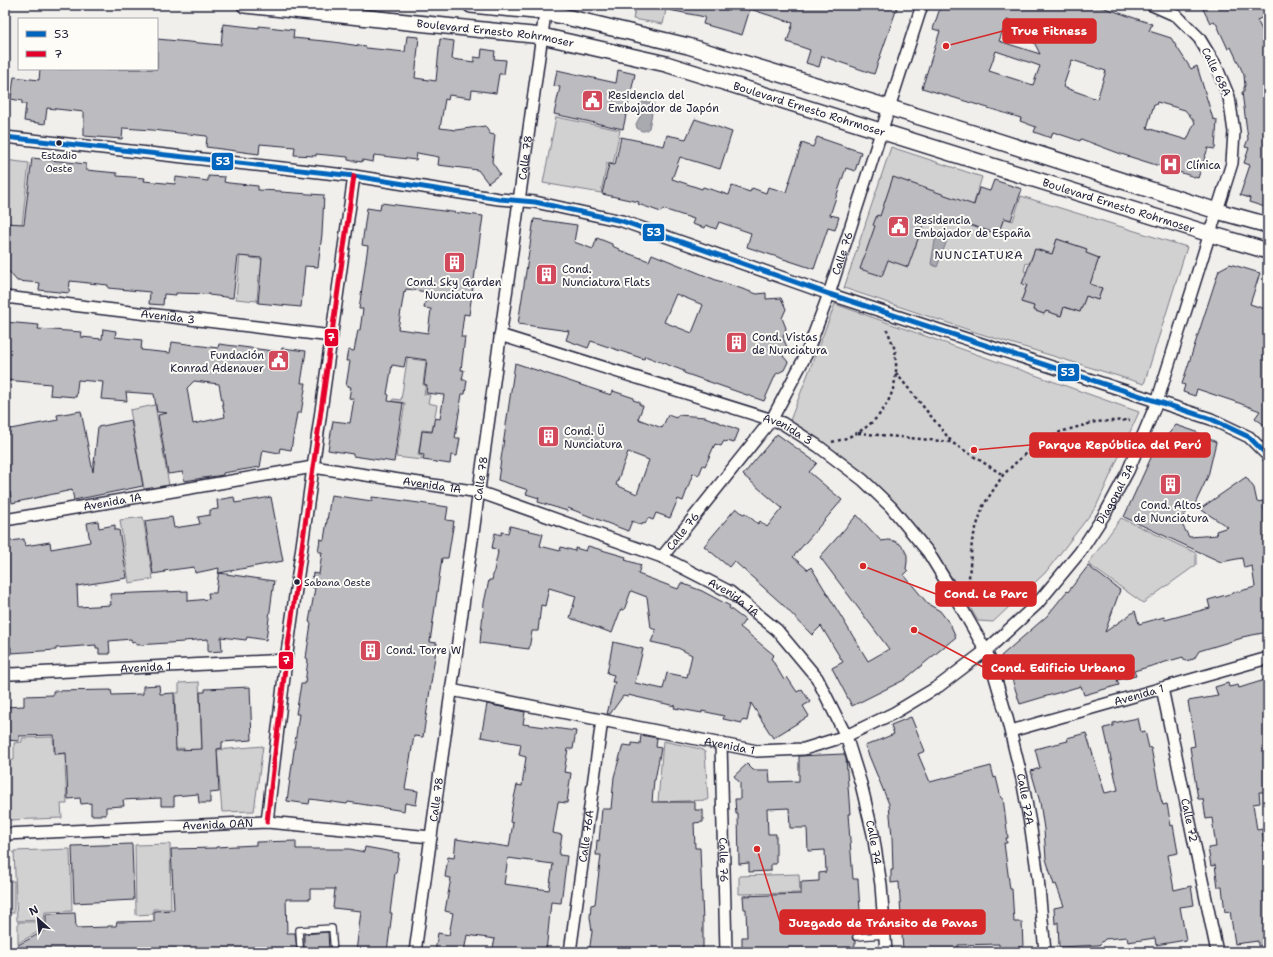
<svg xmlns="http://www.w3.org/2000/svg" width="1273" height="957" font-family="'Shantell Sans',sans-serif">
	<rect width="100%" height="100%" fill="#f0efec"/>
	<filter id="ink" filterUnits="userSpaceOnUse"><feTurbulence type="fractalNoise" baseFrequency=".025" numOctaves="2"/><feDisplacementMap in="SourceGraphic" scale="8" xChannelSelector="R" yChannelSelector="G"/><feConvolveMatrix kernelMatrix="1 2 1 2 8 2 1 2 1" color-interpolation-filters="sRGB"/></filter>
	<g filter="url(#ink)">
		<g fill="#d2d1d1" stroke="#7a7a86" fill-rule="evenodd">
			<path d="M636 5H667L663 24 633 19Z"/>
			<path d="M556 117 620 130 613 164 607 163 601 193 543 183Z"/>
			<path d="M891 147 982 177 967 225 998 234 1004 218 1013 221 1021 196 1187 247 1144 384 978 333 844 288ZM1057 239 1087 249 1086 253 1099 258 1090 284 1102 288 1098 300 1086 296 1080 312 1064 307 1061 316 1046 311 1044 314 1033 310 1034 306 1021 302 1027 285 1023 284 1027 272 1024 271 1026 263 1029 264 1035 249 1052 254Z"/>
			<path d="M5 160 29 163 22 225 5 223Z"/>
			<path d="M240 253 251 255V258L266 260 265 276 259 275 257 301 236 299Z"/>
			<path d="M835 304 1139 412 1096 507 1045 573 993 622 978 621 954 580 892 504 789 423Z"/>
			<path d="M409 347 413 348 412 359 426 361 423 385H426L424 394 430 395 428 403 437 405 432 431 422 430 418 455 422 456V460L396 457 405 403 392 401 393 399 401 400Z"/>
			<path d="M155 405 169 485 144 489 130 410Z"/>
			<path d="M143 517 153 579 129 583 120 520Z"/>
			<path d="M1121 518 1196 553V565L1143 603 1088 564Z"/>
			<path d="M199 682 202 751 185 752 184 748 149 750 148 734 176 733 175 693H179V683Z"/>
			<path d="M53 737 54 754 90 753 91 765 65 766 67 804H61L62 818 8 820 5 761 14 760V743L22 742V738Z"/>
			<path d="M663 741 701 749 705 752 708 800 658 802Z"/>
			<path d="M263 746 254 811 222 812 217 750Z"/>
			<path d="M170 844 171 909H153V914L136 915 135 845Z"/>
			<path d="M70 849 72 911 45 912 44 920 17 921 14 851Z"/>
			<path d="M799 874 800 893 739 894V876Z"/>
			<rect x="5" y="881" width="9" height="32"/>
			<path d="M18 922H45V928L18 943Z"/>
		</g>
		<g fill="#a9a9b0" stroke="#737381">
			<path d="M640 101 654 103 649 128C645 132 641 132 637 128L636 124 641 115 638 113Z"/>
			<path d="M939 231 949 235 937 267 931 264 936 235H938Z"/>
		</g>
		<g fill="#bcbcc0" stroke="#22223b" fill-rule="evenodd">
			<path d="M670 5H898L874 74 822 56 819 67 806 63 810 50 787 42 793 23 750 9 742 35 703 24 705 17 669 10Z"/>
			<path d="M941 5H1096L1152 24 1149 31 1171 38 1191 69 1197 66 1213 119 1217 120 1215 149 1208 148 1198 178 1121 154 1081 139 1080 141 1053 132 1051 138 1034 132 1036 127 1020 121 1021 118 922 88 940 31 933 29ZM1007 20 1026 26 1040 54 999 41ZM996 51 1040 66 1033 85 989 71ZM1072 60 1106 71 1097 99 1063 87ZM1157 102 1185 110 1195 122 1187 140 1147 128 1154 104 1156 105Z"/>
			<path d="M1201 5H1265L1268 11V15L1257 20 1268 42V208L1249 202 1250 198 1240 195 1250 165 1244 163 1249 148 1245 147 1248 139 1242 92H1244V87L1245 86 1244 75 1231 47 1228 49 1217 25 1214 21 1210 23Z"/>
			<path d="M223 24 259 28V26L294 30 293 38 334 42 366 47V48L405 52 407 36 419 37 415 78 436 81 440 39 454 41 452 59 474 62V57L481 58 482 49 495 51 494 59 506 60 504 74H499L496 93 472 90 471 98 449 95 448 100 445 99 440 128 456 130 485 126 490 134 495 135 492 162 500 174 488 183 478 170 438 165 439 157 417 153 416 160 374 155 373 162 362 160V162L348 160V157L316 154V156L294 155 295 147 260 144 259 154 206 147 207 136 152 130 123 128 122 139 84 136V112L47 108 45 124 24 121 26 104H22V101L11 99 14 77 39 80 40 69H157V39L221 45Z"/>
			<path d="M557 70 616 83 618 70 635 74 623 129 554 114 560 87 554 86Z"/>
			<path d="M695 119 732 132 720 169 680 157 672 179 702 189 703 187 729 195 732 186 750 192 752 188 766 193 768 187 786 192 802 143 813 147 817 137 861 152 855 171 846 168 830 215 839 217 835 230 828 228 814 269 747 247 751 233 719 222 716 229 706 225 705 228 692 224 694 219 663 209 661 212 638 204 639 202 602 194 609 164 615 165 621 137 664 146 667 135 686 139Z"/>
			<path d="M32 158 86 164V170L117 173V176L145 178 144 181 175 184 176 177 208 181V176L225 177 224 182 229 183 258 186V190L281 191V192L324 195 322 234 318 267 305 266 301 307 258 303 262 258 238 256 233 298 209 295V294L176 293V295L164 294 163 305 149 304 150 292 108 288V285L70 281 69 293 39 290 40 283 17 281 5 267V223L24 224Z"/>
			<path d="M893 177 974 205 979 188 990 191 994 180 1022 189 1011 220 1004 218 998 234 948 218 946 224 926 217 908 267 888 260 882 276 860 269 875 226 873 225 877 215 880 216Z"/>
			<path d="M381 203 483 216 469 315 464 314 461 337H465L461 370H464L462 380H467L465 394H462L455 438H460L457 456 451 455 450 464 423 460 424 455 419 454 422 431 432 432 435 418 440 419 444 395 426 393 427 385 424 384 427 360 406 357 404 367 392 365 387 394 389 395 388 401 403 403 394 462 353 456V454L328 450 333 421 350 423 354 399 349 398 351 387 346 386 350 361H346L348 350 354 351 358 330H360L363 309H359L368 246 362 245 367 208 380 210ZM406 289 427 292 424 308 431 309 428 333 398 329 404 292 405 293Z"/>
			<path d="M534 219 577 225 574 242 593 249 597 238 612 244V246L619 249V250L649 261 652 254 716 280 757 294 766 293V299L781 298 786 309 782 318 786 328 783 338 787 347 783 356 788 362 784 370 776 374 764 401 684 373V371L645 356 644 359 591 341 588 348 566 340 569 331 518 324ZM676 294 703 305 692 333 664 322Z"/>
			<path d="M1057 239 1087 249 1086 253 1099 258 1090 284 1102 288 1098 300 1086 296 1080 312 1064 307 1061 316 1046 311 1044 314 1033 310 1034 306 1021 302 1027 285 1022 284 1035 249 1052 254Z"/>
			<path d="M1230 264 1260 273 1250 304 1268 310V428L1255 418 1260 411 1239 403 1197 389 1195 396 1183 392 1185 385 1182 384 1219 270Z"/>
			<path d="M5 322 39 325 38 329 82 332 81 337 102 339 103 329 116 331 115 337 142 340 141 350 170 353 172 342 218 348 219 344 281 352 282 348 306 351 301 383H306L301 413H297L291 450 280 448 279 453 263 450 260 467 223 473V475L184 481 183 472 168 474 158 415 167 413 157 412 154 394 126 392 127 401 101 399 103 382 78 380 76 397 50 395 51 384 5 380ZM194 381 219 384 225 417 193 424 187 388Z"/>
			<path d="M515 363 611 395 613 391 634 398 633 400 639 402V404L643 406 638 419 662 428 668 415 676 418 678 415 705 417 739 430 734 443 727 441 726 442 724 441 721 446 715 444 705 466 703 465 699 475 693 473 683 501 678 499 670 518 656 513 653 520 648 518 645 524 643 523 642 525 632 521 628 531 568 508 567 511 538 502 539 498 526 494 528 490 498 480ZM628 452 649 460 637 494 616 485Z"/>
			<path d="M81 411 93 472 98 427 131 420 143 486 74 500 72 490 12 503 10 492 6 493 5 486V430L58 420 57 415Z"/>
			<path d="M1176 425 1194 431 1216 442 1208 476 1194 506 1192 504 1180 521 1189 537 1217 535 1216 531 1228 527 1200 509 1246 477 1254 488 1257 502 1263 501 1268 531 1266 532 1268 545V632L1242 637V638L1199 651 1194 659 1185 661 1183 657 1134 671 1136 676 1117 680 1119 685 1084 695 1081 686 1020 704 1011 676 1001 656 1047 616 1067 591 1068 592 1088 566 1120 590 1105 632 1135 611 1139 624 1164 617 1165 620 1210 608 1208 600 1255 587 1252 566 1244 568 1242 558 1221 562 1124 517 1154 451Z"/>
			<path d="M777 434 817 463 809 472 842 500 793 557 808 570 811 567 868 661 889 649 820 557 857 515 881 541 888 540 894 541 900 544 904 549 907 555V562L906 569 908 571 904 575 928 604 940 611 950 624 956 637 904 680 852 706 832 668 843 662 821 626 812 635 781 603 734 561 729 567 704 546 736 508 743 514 745 513 758 524 760 521 767 527 782 508 743 475Z"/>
			<path d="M331 495 372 501V497L390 499 448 507 446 520 454 521 448 558H442L430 642 437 643 423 737 414 736 405 789 418 791 416 805 405 803 404 811 348 802 347 804 310 799 309 804 287 801 299 714H296L301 684H305L308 659 306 658 311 623 309 622 315 588 311 587 313 573 319 574 322 552H318L320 539 324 540Z"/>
			<path d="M234 497 235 503 271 497 283 561 219 573 274 581 266 640 247 637 246 640 221 637 222 651 208 652V639L184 641V642L136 645V642L132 643 131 639 109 641 110 654H99V648H96V645L56 648V650L11 653V647L5 648V542L24 539 25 546 50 542 51 549 90 542 87 523 98 521 99 528 115 525V530H119L127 578 77 586 78 607 111 605 110 594 188 591V601L209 599 208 593H216L219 568 195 573 194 567 164 571 165 572 153 574 145 521 172 517 174 528 200 524 198 517 210 515V510L218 509 217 500Z"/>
			<path d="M510 526 543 534 540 546 560 551 561 547 575 551V548L586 551 588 546 626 557 625 560 641 565 638 574 678 589 681 583 702 591 730 606 729 608 745 620 740 627 774 655 771 658 784 680 787 677 797 692 802 689 810 702 803 706 809 716 773 738 751 703 747 721 742 720V723L723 719 724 716 702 711V713L691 711 674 708 675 706 628 695V697L623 696 610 714H607L615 682H612L614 675 607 673 613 642 643 649 635 683 663 689 667 673 687 677 692 655 678 648 651 642 656 630 651 628 647 597 631 591 624 610 621 609 612 633 570 618 576 596 549 588 545 606 541 605 538 631H532L529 649 480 643 484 603 489 580H492L498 552H497L498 550 492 548 495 533 501 535 502 532 508 533Z"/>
			<path d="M1268 679V792H1259L1260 803 1253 804 1257 830 1262 829 1266 858H1268V944L1258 946V941L1235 944 1230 911 1225 912 1222 887H1218L1215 865 1211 866 1208 848 1216 847 1212 818 1206 819 1203 799H1198L1190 747 1195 746 1188 701 1218 696 1215 687 1228 683 1229 687 1238 685 1239 688Z"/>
			<path d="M159 685 160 694 174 693 176 750 202 749 200 692H205V689L250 687 252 740 222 742V748L217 749 219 792 210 793V803H199L198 794 174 796V806H161V798L123 800 124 806 106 807V815H91V803L81 804 80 798 68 799 66 753 55 754 54 735 19 736V741L5 740V707L24 706V696L53 695V691L111 690 112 695 143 694V686Z"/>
			<path d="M487 704 525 712 523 724 576 731 573 749H568L564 772 571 773 567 803 558 802 553 833 562 835 559 855 567 856 561 903 551 902 546 952H492L495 939 467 935 464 952H435L438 933 449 935 453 913 445 911 451 878 445 877 448 857 454 858 456 839 509 847 513 823 510 822 512 807 517 785 522 786 526 757 519 755 521 744 481 737ZM508 858 553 864 549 890 504 884Z"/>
			<path d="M911 717 925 751 918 754 930 782 991 766 994 778 996 777 1001 798H1003L1008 838H1006L1007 843H1004L1010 889H1012L1014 922H1022L1023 947 999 948V944L958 945V950L928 952 927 949 903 951 899 882 891 883V870H893L892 837 889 804 865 746 894 734 891 725Z"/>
			<path d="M1138 718 1141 732 1145 731 1149 748H1151L1161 799 1163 805 1167 804 1171 826 1173 825 1178 853 1168 855 1174 890 1191 886 1194 905 1180 907 1186 940 1156 945 1155 938 1128 942 1127 937 1105 939 1099 945 1059 947 1058 922 1055 924 1054 908 1064 906 1056 884 1054 885 1046 859 1044 829 1040 802 1031 771 1040 768 1035 749 1068 741 1067 738 1086 733 1105 793 1118 790 1104 728 1113 726V723Z"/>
			<path d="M641 735 657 738 656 747 661 748 655 780H654L652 802H695V810H703V822L694 823 695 848H700L703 923V952H589L592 932 590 917 591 905 595 904 601 855H596L597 840 599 841 602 809H611L614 777 623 745 632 746V743L640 744Z"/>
			<path d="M844 754 846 758 850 814H848L853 879H858L860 911H854L855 933 852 937 853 940 855 941V945L850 951 742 952V937H747L746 909H744L743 896 801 894V882L819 881V873L826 872 825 850 808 851 807 828H790L789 808 767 809 768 834H776V864H771V871L749 872V863L739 864 738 814H736L735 799H740V783L734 776 747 764 753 770H769L770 782 799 781V756Z"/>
			<path d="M296 841V849H350L364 852 365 847 399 853 396 873H395L390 913H392L387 952H356L361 911 333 908 335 889H310V899H286L287 933H295L297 949 301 950 304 948V934L328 932 329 952H5L46 930V914L75 913 76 928 108 927V926H116L117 922 154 921V911L174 910 171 849 216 848V847L256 845V842Z"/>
			<path d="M132 844 134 900 74 903 72 846Z"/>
		</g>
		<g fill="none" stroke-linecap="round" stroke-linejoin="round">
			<defs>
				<g id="service">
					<path d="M856 937 885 935"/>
					<path d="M300 946 299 930 332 928 334 952"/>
				</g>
				<g id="minor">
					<path d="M5 137 354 176 499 199 535 202 622 221 829 294 1211 419 1249 437 1268 456"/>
					<path id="s1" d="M5 297 332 336"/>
					<path id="s2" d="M500 335 782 423 818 446 863 480 891 507 928 552 953 593 986 651 991 663 1007 718 1022 779 1031 829 1038 878 1045 952"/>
					<path id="s3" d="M5 520 313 467 479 492 662 557 730 592 777 630 817 678 846 736 861 784 873 834 881 885 886 952"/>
					<path id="s4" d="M662 557 772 419 806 355 829 294 922 5"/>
					<path id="s5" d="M5 673 12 674 286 660"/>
					<path id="s6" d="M1162 688 1217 952"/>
					<path id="s7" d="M451 690 757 751 804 749 846 736 894 713 939 686 989 648 1037 604 1080 552 1106 512 1128 471 1157 402 1232 163 1234 132 1229 97 1216 66 1199 38 1177 16 1152 5"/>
					<path id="s8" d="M1011 731 1268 658"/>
					<path id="s9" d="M721 743 726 952"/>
					<path d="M267 822 286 660 354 176"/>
					<path id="s10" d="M5 834 267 822 431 837"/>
					<path id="s11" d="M415 952 546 6"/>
					<path id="s12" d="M570 952 602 720"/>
				</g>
				<g id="secondary">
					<path id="s13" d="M245 5 542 36 666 64 1210 234 1268 251"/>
					<path d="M471 5 545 12 688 46 982 136 1217 211 1268 225"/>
				</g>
			</defs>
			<use href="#service" stroke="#22223b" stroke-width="8"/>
			<use href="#minor" stroke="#22223b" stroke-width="14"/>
			<use href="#secondary" stroke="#22223b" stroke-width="18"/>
			<g stroke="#22223b" stroke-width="2.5" stroke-dasharray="3 3" stroke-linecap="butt">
				<path d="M896 373 951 441"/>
				<path d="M858 433 951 442 1003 475"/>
				<path d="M832 442C871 434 898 403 896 363 895 359 896 354 895 350 893 344 890 337 887 330"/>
				<path d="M973 601 969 578 972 541 983 506 1003 475 1029 450 1060 432 1095 422 1130 420"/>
			</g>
			<use href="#service" stroke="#fdfcf7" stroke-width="5.5"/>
			<use href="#minor" stroke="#fdfcf7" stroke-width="11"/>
			<use href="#secondary" stroke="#fdfcf7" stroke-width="15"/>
			<defs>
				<path id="bus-1" d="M5 137 354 176 499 199 535 202 622 221 829 294 1211 419 1249 437 1268 456"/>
				<path id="bus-2" d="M267 822 286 660 354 176"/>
			</defs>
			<use href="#bus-1" stroke="#fdfcf7" stroke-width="8"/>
			<use href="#bus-2" stroke="#fdfcf7" stroke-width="8"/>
			<use href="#bus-1" stroke="#0065bd" stroke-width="5"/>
			<use href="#bus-2" stroke="#e4002b" stroke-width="5"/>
		</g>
	</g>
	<defs>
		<symbol id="civic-square" viewBox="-11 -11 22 22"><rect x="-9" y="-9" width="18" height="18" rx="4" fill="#d1495b" stroke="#fdfcf7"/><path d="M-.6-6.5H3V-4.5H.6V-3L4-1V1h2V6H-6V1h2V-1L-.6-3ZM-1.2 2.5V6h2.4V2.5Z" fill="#fff"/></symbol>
		<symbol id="hospital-square" viewBox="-11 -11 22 22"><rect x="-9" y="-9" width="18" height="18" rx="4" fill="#d1495b" stroke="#fdfcf7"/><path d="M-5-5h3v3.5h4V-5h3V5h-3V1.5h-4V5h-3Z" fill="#fff"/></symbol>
		<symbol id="building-square" viewBox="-11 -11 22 22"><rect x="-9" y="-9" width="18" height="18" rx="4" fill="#d1495b" stroke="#fdfcf7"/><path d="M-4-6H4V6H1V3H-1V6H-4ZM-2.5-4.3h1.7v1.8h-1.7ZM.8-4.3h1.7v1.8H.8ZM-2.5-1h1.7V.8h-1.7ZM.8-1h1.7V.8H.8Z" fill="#fff"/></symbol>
	</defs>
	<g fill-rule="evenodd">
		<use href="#civic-square" x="580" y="88" width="25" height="25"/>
		<use href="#hospital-square" x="1158" y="152" width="25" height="25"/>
		<use href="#civic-square" x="886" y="214" width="25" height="25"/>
		<use href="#building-square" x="442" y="250" width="25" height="25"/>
		<use href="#building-square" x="534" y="262" width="25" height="25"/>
		<use href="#building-square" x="724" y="330" width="25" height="25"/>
		<use href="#civic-square" x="266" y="348" width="25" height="25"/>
		<use href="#building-square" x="536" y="424" width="25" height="25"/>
		<use href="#building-square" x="1158" y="472" width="25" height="25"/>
		<use href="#building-square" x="358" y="638" width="25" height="25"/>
	</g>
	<g fill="#22223b" stroke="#fdfcf7" stroke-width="1.5">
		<circle cx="59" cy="143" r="3.5"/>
		<circle cx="297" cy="582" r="3.5"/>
	</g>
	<g text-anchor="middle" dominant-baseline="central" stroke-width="4" stroke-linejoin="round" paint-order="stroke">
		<g font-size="10" fill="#22223b" stroke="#fdfcf7">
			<text x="59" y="155">Estadio<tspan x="59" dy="13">Oeste</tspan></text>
			<text x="304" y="582" text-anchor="start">Sabana Oeste</text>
		</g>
		<g font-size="11" fill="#22223b" stroke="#fdfcf7">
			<text stroke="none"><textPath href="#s13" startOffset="252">Boulevard Ernesto Rohrmoser</textPath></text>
			<text transform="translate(1216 72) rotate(64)">Calle 68A</text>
			<text stroke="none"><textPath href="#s13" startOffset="576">Boulevard Ernesto Rohrmoser</textPath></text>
			<text stroke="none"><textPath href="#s11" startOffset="802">Calle 78</textPath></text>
			<text stroke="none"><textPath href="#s13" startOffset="900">Boulevard Ernesto Rohrmoser</textPath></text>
			<text stroke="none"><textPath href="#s4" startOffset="357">Calle 76</textPath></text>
			<text stroke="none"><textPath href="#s1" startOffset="164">Avenida 3</textPath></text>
			<text stroke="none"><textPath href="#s2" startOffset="303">Avenida 3</textPath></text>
			<text stroke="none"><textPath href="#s11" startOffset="478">Calle 78</textPath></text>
			<text stroke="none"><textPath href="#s3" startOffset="433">Avenida 1A</textPath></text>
			<text stroke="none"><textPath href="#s7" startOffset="772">Diagonal 3A</textPath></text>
			<text stroke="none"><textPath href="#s3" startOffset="109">Avenida 1A</textPath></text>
			<text stroke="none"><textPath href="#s4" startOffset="33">Calle 76</textPath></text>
			<text stroke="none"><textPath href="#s3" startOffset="757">Avenida 1A</textPath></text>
			<text stroke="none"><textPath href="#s5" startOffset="141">Avenida 1</textPath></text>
			<text stroke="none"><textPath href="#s8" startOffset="133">Avenida 1</textPath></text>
			<text stroke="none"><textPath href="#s7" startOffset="284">Avenida 1</textPath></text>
			<text stroke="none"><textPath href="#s11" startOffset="154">Calle 78</textPath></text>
			<text stroke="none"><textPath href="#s2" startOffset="760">Calle 72A</textPath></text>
			<text stroke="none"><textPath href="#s6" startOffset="135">Calle 72</textPath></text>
			<text stroke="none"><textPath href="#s10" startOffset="213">Avenida 0AN</textPath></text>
			<text stroke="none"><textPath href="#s12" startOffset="117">Calle 76A</textPath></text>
			<text stroke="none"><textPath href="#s3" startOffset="1049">Calle 74</textPath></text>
			<text stroke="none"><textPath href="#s9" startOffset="117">Calle 76</textPath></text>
		</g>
		<g font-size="11" fill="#22223b" stroke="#fdfcf7" text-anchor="start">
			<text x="608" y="95">Residencia del<tspan x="608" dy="13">Embajador de Japón</tspan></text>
			<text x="1186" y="165">Clínica</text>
			<text x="914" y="220">Residencia<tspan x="914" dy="13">Embajador de España</tspan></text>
			<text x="562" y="269">Cond.<tspan x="562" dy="13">Nunciatura Flats</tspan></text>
			<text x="454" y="282" text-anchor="middle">Cond. Sky Garden<tspan x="454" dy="13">Nunciatura</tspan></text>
			<text x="752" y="337">Cond. Vistas<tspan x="752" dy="13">de Nunciatura</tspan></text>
			<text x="264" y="355" text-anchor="end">Fundación<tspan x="264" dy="13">Konrad Adenauer</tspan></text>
			<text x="564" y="431">Cond. Ü<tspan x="564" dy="13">Nunciatura</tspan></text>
			<text x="1171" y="505" text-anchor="middle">Cond. Altos<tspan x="1171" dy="13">de Nunciatura</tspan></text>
			<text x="386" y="650">Cond. Torre W</text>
		</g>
		<g font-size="12" letter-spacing="1" fill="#22223b" stroke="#fdfcf7">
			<text x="979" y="255">NUNCIATURA</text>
		</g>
	</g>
	<path fill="none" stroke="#d62828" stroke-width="1.5" d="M946 46L1003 31M974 450L1030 445M863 566L936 594M914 630L983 667M757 849L780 922"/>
	<g fill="#d62828" stroke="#fdfcf7" stroke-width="1.5">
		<circle cx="946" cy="46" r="4"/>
		<circle cx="974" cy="450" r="4"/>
		<circle cx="863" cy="566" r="4"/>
		<circle cx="914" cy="630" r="4"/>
		<circle cx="757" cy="849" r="4"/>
	</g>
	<g fill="#d62828" stroke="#d62828" stroke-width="1.5">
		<rect x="1003" y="19" width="93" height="24" rx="4"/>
		<rect x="1030" y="433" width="180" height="24" rx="4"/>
		<rect x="936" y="582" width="100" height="24" rx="4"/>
		<rect x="983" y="655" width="151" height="24" rx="4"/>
		<rect x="780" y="910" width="205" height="24" rx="4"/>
	</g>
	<g font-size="12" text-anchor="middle" font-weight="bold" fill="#fff">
		<text x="1049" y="35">True Fitness</text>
		<text x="1120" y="449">Parque República del Perú</text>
		<text x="986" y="598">Cond. Le Parc</text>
		<text x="1058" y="672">Cond. Edificio Urbano</text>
		<text x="883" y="927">Juzgado de Tránsito de Pavas</text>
	</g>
	<g stroke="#fdfcf7" stroke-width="1.5">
		<rect x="211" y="152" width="23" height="19" rx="4" fill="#0065bd"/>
		<rect x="642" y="223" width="23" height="19" rx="4" fill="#0065bd"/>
		<rect x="324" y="328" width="15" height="19" rx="4" fill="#e4002b"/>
		<rect x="1057" y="363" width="23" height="19" rx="4" fill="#0065bd"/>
		<rect x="278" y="651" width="16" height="19" rx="4" fill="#e4002b"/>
	</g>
	<g font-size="11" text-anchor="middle" font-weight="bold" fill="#fff">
		<text x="223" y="165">53</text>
		<text x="654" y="236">53</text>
		<text x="331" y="341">7</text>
		<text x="1068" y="376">53</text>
		<text x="286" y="664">7</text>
	</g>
	<rect width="1273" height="957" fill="none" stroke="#fdfcf7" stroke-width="20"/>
	<rect x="10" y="10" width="1253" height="937" fill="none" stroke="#22223b" stroke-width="1.5" filter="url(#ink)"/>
	<rect x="18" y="18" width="140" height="52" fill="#fdfcf7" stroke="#a5a5ac"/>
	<rect x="26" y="31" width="20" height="6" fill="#0065bd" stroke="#a5a5ac"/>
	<text x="54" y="38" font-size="12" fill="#22223b">53</text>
	<rect x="26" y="51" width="20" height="6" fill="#e4002b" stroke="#a5a5ac"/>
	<text x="54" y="58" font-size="12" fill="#22223b">7</text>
	<g transform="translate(38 919) rotate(333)" stroke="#fdfcf7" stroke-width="3" paint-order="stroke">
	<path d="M0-3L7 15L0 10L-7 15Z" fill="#22223b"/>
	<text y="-6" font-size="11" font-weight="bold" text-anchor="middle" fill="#22223b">N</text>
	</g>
</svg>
